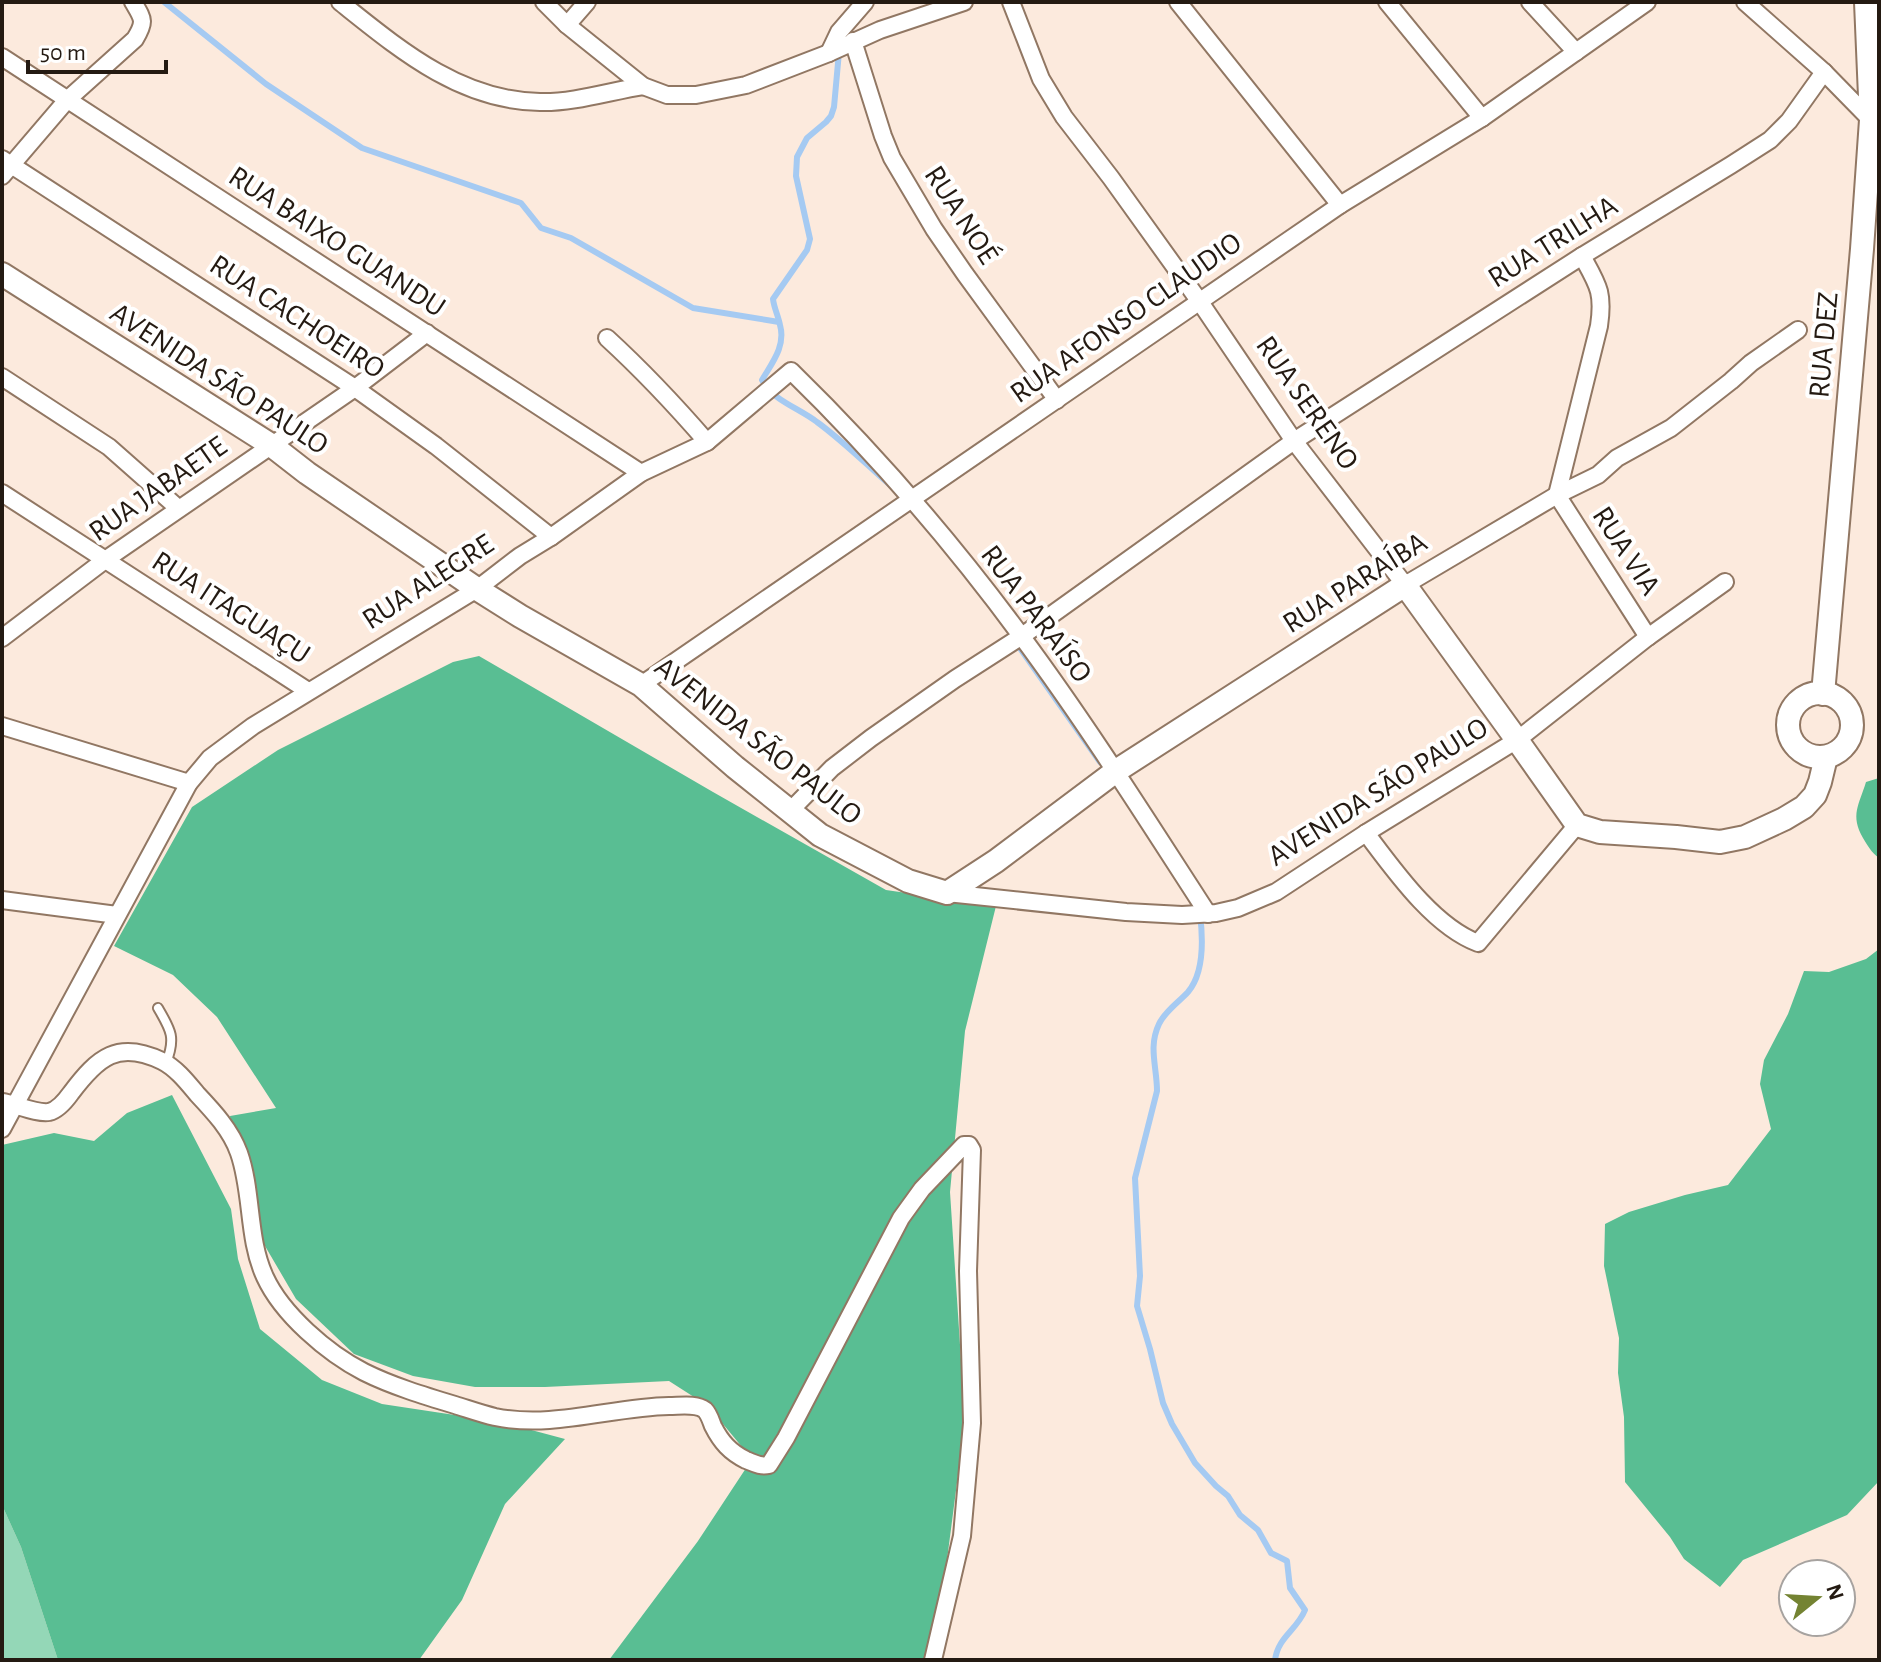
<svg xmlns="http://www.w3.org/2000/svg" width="1881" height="1662" font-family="'Alegreya Sans',sans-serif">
	<rect width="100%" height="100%" fill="#fceadd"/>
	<path fill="#94d7b7" d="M2 1505 21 1547 58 1660H2Z"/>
	<g fill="#59be93">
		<path d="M479 656 713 792 886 890 996 906 965 1031 950 1192 965 1421 934 1660H609L698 1541 752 1459 708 1406 669 1381 545 1387H475L413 1376 354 1354 296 1299 258 1234 238 1182 230 1116 276 1108 217 1017 173 975 114 946 192 807 278 750 453 662Z"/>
		<path d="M1879 778V858C1871 852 1868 846 1863 838 1850 815 1859 805 1866 782Z"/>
		<path d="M1879 949V1481L1847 1515 1743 1560 1720 1587 1684 1559 1670 1537 1625 1482 1624 1417 1618 1373 1619 1338 1604 1266 1605 1224 1629 1212 1685 1195 1728 1185 1771 1129 1760 1084 1764 1060 1788 1014 1804 971 1829 972 1866 959Z"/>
		<path d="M172 1095 231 1209 238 1259 260 1329 322 1380 382 1404 501 1422 565 1439 505 1504 462 1600 419 1660H58L21 1547 2 1505V1145L54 1133 94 1141 127 1113Z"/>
	</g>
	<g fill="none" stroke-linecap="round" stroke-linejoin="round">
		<g stroke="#a5caf2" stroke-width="6">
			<path d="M164 2 266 84 362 148 521 203 541 228 571 238 693 308 779 322"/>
			<path d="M839 52 834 107 831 116 826 122 807 138 797 157 796 176 810 239 807 250 773 299C774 308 778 315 780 325 786 346 772 363 762 380 772 400 799 408 817 422 843 441 866 464 890 485"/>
			<path d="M1017 644 1100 762"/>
			<path d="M1200 914C1203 938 1205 972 1188 992 1179 1002 1165 1011 1159 1024 1148 1047 1157 1067 1157 1091L1135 1178 1140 1276 1137 1306 1150 1349 1163 1403 1172 1424 1195 1463 1216 1486 1228 1496 1240 1515 1258 1530 1271 1553 1287 1561 1290 1588 1305 1610C1297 1630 1278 1637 1275 1660"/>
		</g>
		<defs>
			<path id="lane" d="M158 1008C171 1030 176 1038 166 1063"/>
			<g id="street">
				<path d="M340 2C399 49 460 101 540 102 573 103 611 91 643 86"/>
				<path d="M544 2 567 25 643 86 667 95H696L746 85 829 53 880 30 964 2"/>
				<path d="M1011 2 1041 79 1064 117 1111 178 1200 302 1294 441 1405 585 1557 495 1598 475 1617 458 1671 428 1731 381 1751 363 1798 330"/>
				<path d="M1178 2 1340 205"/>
				<path d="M1387 2 1482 118"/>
				<path d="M1530 2 1576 52"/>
				<path d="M1745 2 1824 72 1871 120"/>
				<path d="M567 25 587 2"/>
				<path d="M853 41 883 136 892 158 934 229 965 274 1057 400"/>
				<path d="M829 53 839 32 865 2"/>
				<path d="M2 57 641 473"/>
				<path d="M2 159 355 388 436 446 551 537"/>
				<path d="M2 176 67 100 135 39C146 21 143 19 133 2"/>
				<path d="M1582 256C1598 285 1604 292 1599 326L1557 495 1648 637"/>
				<path d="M607 338C643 371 675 405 707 442"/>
				<path d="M2 377 109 447 178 508"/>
				<path d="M2 493 308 691"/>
				<path d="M2 638 105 560 355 388 427 333"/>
				<path d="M641 685 1340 205 1482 118 1647 2"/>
				<path d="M2 726 189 783"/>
				<path d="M789 812 832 768 871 738 955 679 1022 636 1294 441 1582 256 1731 165 1770 140 1789 121 1824 72"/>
				<path d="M1366 833C1394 870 1433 926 1478 943L1577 825"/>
				<path d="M947 893 1126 912 1182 915 1216 913 1238 908 1276 892 1366 833 1517 740 1648 637 1725 582"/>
				<path d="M2 900 117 915"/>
				<path d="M2 1102C15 1104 37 1114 49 1112 58 1110 66 1100 71 1093 98 1057 118 1040 162 1061 176 1068 187 1082 197 1094 213 1111 231 1130 239 1153 253 1193 247 1238 265 1277 282 1314 327 1353 364 1372 392 1386 425 1396 455 1405 468 1409 482 1414 495 1417 553 1429 612 1407 669 1406 680 1406 696 1403 705 1410 709 1414 711 1421 713 1426 721 1442 730 1452 746 1460 754 1463 760 1467 769 1465L786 1438 901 1218 922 1189 964 1145H969L972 1150 968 1271 972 1423 962 1536 933 1660"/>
				<path d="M2 1129 189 783 210 758 253 726 477 589 520 556 551 537 641 473 707 442 791 371C875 453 952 542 1022 637 1088 726 1147 820 1208 914"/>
			</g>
			<g id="secondary">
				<path d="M2 274 271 445 307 473 477 589 520 616 641 685 735 767 820 835 908 881 947 893 996 861 1116 771 1405 585 1517 740 1577 825 1600 832 1676 837 1720 842 1745 837 1784 819 1804 807 1815 795 1820 782 1826 757"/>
				<circle cx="1820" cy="725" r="32"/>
				<path d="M1823 694 1862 249 1871 120 1866 2"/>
			</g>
		</defs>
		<use href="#lane" stroke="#917763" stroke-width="12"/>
		<use href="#street" stroke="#917763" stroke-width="20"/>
		<use href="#secondary" stroke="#917763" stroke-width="26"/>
		<use href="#lane" stroke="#fff" stroke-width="8"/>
		<use href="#street" stroke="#fff" stroke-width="16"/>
		<use href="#secondary" stroke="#fff" stroke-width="22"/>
	</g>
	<g text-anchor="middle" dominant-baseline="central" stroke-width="8" stroke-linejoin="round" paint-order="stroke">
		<g font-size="30" fill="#241a12" stroke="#fff">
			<text transform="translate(961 215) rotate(57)">RUA NOÉ</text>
			<text transform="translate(337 242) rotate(33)">RUA BAIXO GUANDU</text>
			<text transform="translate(1553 242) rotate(-32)">RUA TRILHA</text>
			<text transform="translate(297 317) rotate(33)">RUA CACHOEIRO</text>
			<text transform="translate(1126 318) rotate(-35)">RUA AFONSO CLAUDIO</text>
			<text transform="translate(1824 345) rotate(-85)">RUA DEZ</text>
			<text transform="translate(219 379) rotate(33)">AVENIDA SÃO PAULO</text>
			<text transform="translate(1307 403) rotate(55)">RUA SERENO</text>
			<text transform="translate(158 489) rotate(-35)">RUA JABAETE</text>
			<text transform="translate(1626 551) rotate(57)">RUA VIA</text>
			<text transform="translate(428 582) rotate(-33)">RUA ALEGRE</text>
			<text transform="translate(1355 583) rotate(-32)">RUA PARAÍBA</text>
			<text transform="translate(231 608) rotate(33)">RUA ITAGUAÇU</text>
			<text transform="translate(1036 614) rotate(53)">RUA PARAÍSO</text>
			<text transform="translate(758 741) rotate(38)">AVENIDA SÃO PAULO</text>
			<text transform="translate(1378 792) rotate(-32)">AVENIDA SÃO PAULO</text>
		</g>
	</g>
	<rect width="1881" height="1662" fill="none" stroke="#241a12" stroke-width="8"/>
	<g transform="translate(1817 1598) rotate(72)"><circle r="38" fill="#ffffff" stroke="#a7a3a0" stroke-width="2"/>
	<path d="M0-6L14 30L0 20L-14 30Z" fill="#748332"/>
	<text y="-12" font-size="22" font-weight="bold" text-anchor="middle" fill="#241a12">N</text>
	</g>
	<path d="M28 60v12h138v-12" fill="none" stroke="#241a12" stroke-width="4"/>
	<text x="40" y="60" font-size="24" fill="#241a12" stroke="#ffffff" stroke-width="6" paint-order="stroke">50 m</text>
</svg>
